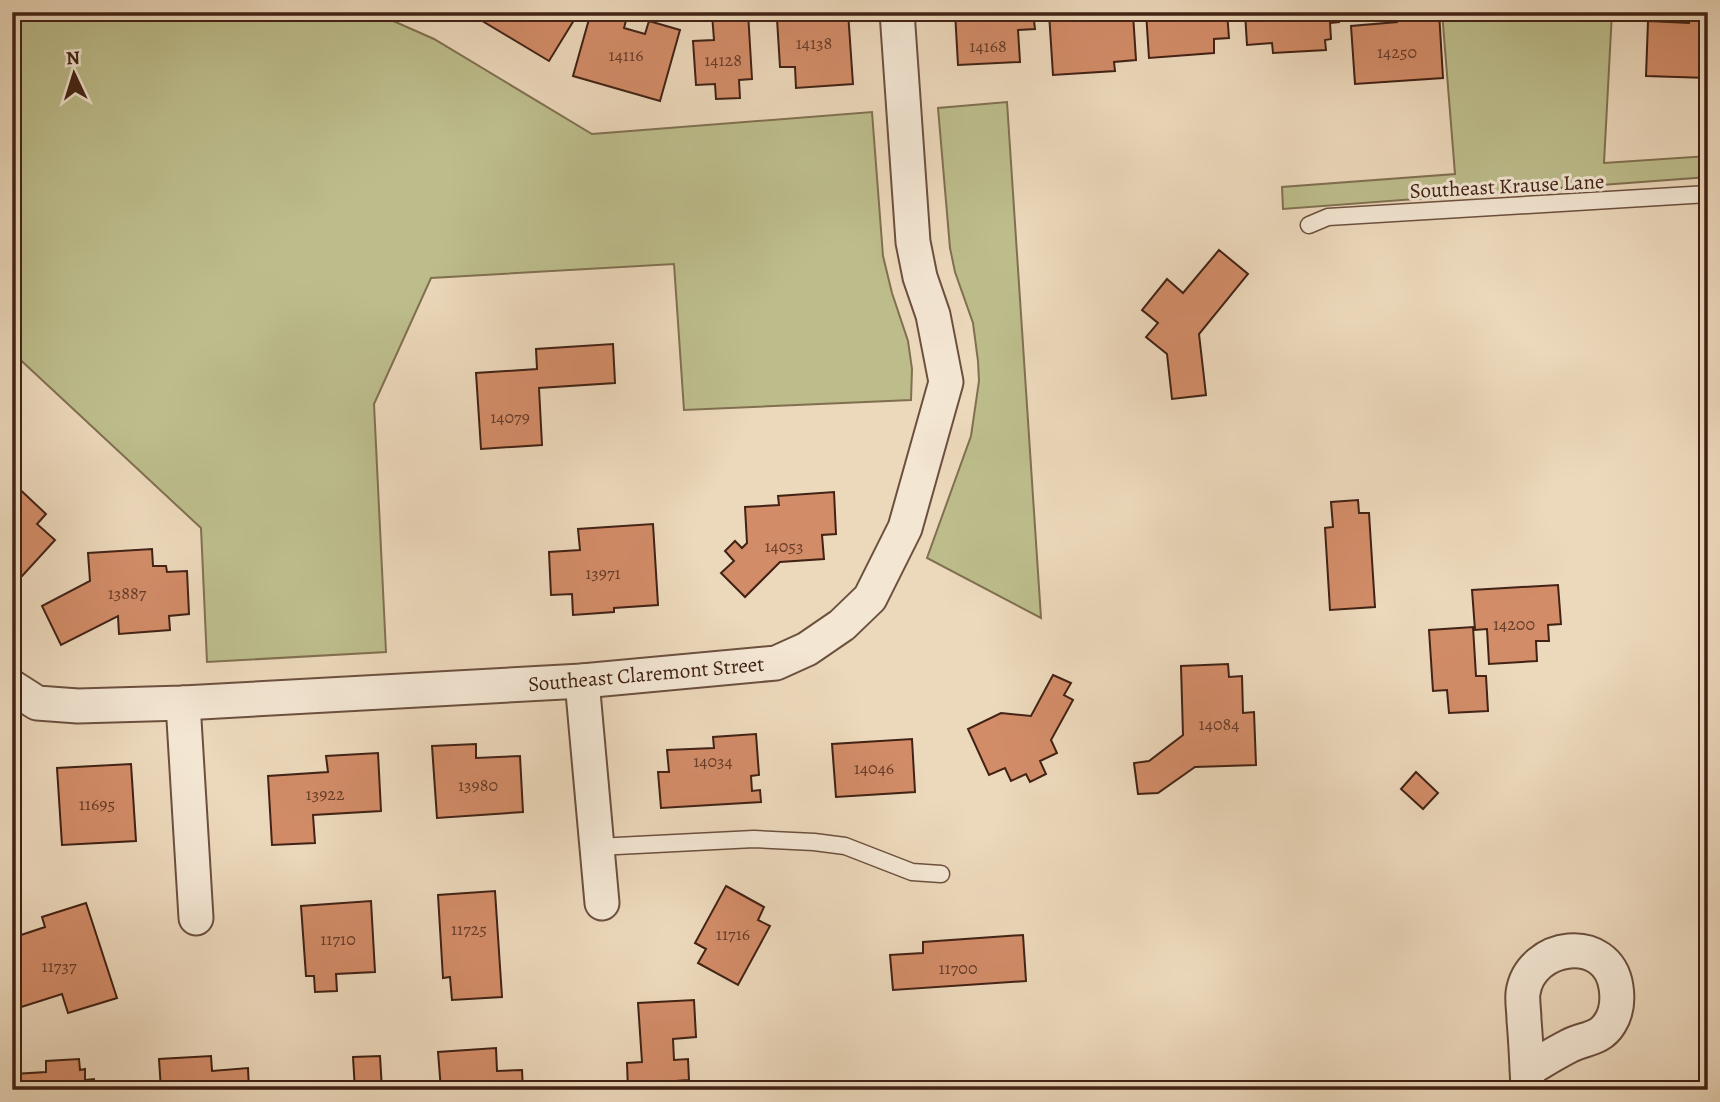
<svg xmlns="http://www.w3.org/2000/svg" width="1720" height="1102" font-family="Alegreya,serif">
	<rect width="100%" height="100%" fill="#ecd8bb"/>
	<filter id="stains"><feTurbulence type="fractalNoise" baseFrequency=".00286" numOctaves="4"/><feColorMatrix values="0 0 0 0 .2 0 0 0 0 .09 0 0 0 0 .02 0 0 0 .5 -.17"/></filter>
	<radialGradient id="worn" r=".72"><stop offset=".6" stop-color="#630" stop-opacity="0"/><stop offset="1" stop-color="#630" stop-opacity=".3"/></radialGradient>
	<g fill="#bdbd8c" stroke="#807050" stroke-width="2">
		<path d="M12 12H373L434 39 592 134 872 112 883 256 892 293 908 341 912 369 911 400 684 410 674 264 431 278 374 404 386 652 207 662 201 528 12 352Z"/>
		<path d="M1442 12H1612L1604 163 1708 156V177L1283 209 1282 187 1455 174Z"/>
		<path d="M1007 102 1041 618 927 558 971 436 979 381 978 361 973 323 955 272 950 248 938 108Z"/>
	</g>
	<g fill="#d28c68" stroke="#422215" stroke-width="2">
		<path d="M484 12H579L549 61 479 19Z"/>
		<path d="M591 12H611L627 17 624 28 645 34 649 21 680 30 660 101 573 76Z"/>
		<path d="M748 12 752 79 739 80 740 98 716 99 715 84 696 85 693 41 714 40 712 14Z"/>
		<path d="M823 12H848L853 84 796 88 795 67H780L777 19 823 16Z"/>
		<path d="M955 12H1033L1035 29 1018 30 1020 62 958 65Z"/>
		<path d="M1111 12V15L1133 14 1136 60 1114 62 1115 71 1053 75 1049 13Z"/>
		<path d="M1146 12H1227L1229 38 1214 39V53L1149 58Z"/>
		<path d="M1245 12H1338L1339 22 1330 23 1331 39 1325 40 1326 50 1273 53 1272 43 1247 45Z"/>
		<path d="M1396 12H1439L1443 78 1355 84 1351 26 1397 22Z"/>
		<path d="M1690 12H1708V78L1646 76 1648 21 1689 23Z"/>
		<path d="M1219 250 1248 274 1199 334 1206 395 1172 399 1167 354 1146 337 1158 323 1142 310 1167 279 1183 293Z"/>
		<path d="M613 344 615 383 539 388 542 445 481 449 476 373 537 369 536 349Z"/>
		<path d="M12 482 46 514 37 524 55 540 13 586Z"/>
		<path d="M834 492 836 534 822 535 824 559 780 562 745 597 721 573 734 561 725 551 735 541 742 548 747 543 745 507 779 505 778 496Z"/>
		<path d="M1358 500 1359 513H1369L1375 607 1330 610 1325 528 1333 527 1331 502Z"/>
		<path d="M653 524 658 605 614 608V612L573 615 572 594 551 595 549 552 580 550 578 529Z"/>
		<path d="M152 549 153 566H166L167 572 187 571 189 614 169 616 170 630 119 634 118 616 61 645 42 606 90 581 88 553Z"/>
		<path d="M1558 585 1561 624 1548 625 1549 641H1536L1537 661 1489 664 1487 629 1475 630 1472 590Z"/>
		<path d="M1473 627 1476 676H1486L1488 711 1449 713 1447 690 1433 691 1429 630Z"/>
		<path d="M1228 664 1229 677 1242 676 1243 713 1254 712 1256 765 1195 767 1158 793 1138 794 1134 763 1149 761 1183 735 1181 666Z"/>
		<path d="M1053 675 1071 683 1064 695 1073 700 1051 740 1057 753 1040 761 1046 774 1030 782 1026 774 1011 781 1005 768 989 775 968 729 1001 713 1031 716Z"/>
		<path d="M756 734 759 775 751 776 752 791 760 790 761 802 661 808 658 772H669L667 750 714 748 713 737Z"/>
		<path d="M912 739 915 792 836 797 832 744Z"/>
		<path d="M476 744V758L520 756 523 812 437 818 432 746Z"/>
		<path d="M378 753 381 811 313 815 315 843 272 845 268 776 328 772 326 756Z"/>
		<path d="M131 764 136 841 62 845 57 768Z"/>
		<path d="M1416 772 1438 793 1423 809 1401 789Z"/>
		<path d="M726 886 764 907 758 920 770 926 738 985 698 963 706 949 695 943Z"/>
		<path d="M495 891 502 997 452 1000 450 977 443 978 438 895Z"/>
		<path d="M371 901 375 972 336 974 337 991 315 992 314 976H306L301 906Z"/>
		<path d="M86 903 117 998 68 1013 62 994 15 1009 12 999V938L45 927 42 917Z"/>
		<path d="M1023 935 1026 981 893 990 890 955 923 953V942Z"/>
		<path d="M694 1000 696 1037 673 1039 674 1060 688 1059 689 1080 676 1081 677 1090H628L627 1063 642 1062 638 1003Z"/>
		<path d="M496 1048 497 1071 522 1070 523 1090H441L438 1052Z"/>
		<path d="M211 1056 212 1071 248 1068 249 1090H161L159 1059Z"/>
		<path d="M380 1056 382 1090H355L353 1057Z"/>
		<path d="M79 1059 80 1070 85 1069V1080L94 1079 95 1090H12L14 1074 46 1072V1061Z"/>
	</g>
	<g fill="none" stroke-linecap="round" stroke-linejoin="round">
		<defs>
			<g id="service">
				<path d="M1309 225 1328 217 1708 194"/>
				<path d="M597 847 754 839 814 842 845 846 912 872 941 874"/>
			</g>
			<g id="minor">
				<path d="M582 681 602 903"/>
				<path d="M12 687 37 703 78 706 183 703 582 681 776 663 807 649 842 625 870 598 905 528 946 382 933 315 920 277 913 242 897 12"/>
				<path d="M183 703 196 918"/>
				<path d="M1527 1070C1541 1062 1555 1053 1569 1046 1584 1038 1600 1040 1610 1023 1617 1012 1618 1000 1616 987 1608 933 1530 943 1523 993 1522 1001 1524 1011 1524 1020 1526 1043 1527 1066 1528 1090"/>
			</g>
		</defs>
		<use href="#service" stroke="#6c503e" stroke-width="19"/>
		<use href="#minor" stroke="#6c503e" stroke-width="37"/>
		<use href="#service" stroke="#f3e6d3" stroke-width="16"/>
		<use href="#minor" stroke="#f3e6d3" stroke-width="33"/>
	</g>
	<g text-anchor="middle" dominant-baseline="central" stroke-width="6" stroke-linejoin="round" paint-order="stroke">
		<g font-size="18" fill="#663c2a">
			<text x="814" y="43">14138</text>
			<text x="988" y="46">14168</text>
			<text x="1397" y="52">14250</text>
			<text x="626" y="55">14116</text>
			<text x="723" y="60">14128</text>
			<text x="510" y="417">14079</text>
			<text x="784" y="546">14053</text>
			<text x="603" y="573">13971</text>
			<text x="127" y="593">13887</text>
			<text x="1514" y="624">14200</text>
			<text x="1219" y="724">14084</text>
			<text x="713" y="761">14034</text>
			<text x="874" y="768">14046</text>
			<text x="478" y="785">13980</text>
			<text x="325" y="794">13922</text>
			<text x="97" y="804">11695</text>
			<text x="469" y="929">11725</text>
			<text x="733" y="934">11716</text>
			<text x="338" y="939">11710</text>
			<text x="59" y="966">11737</text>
			<text x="958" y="968">11700</text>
		</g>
		<g font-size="21" fill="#422215" stroke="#f3e6d3">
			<text transform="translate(1507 186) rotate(-3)">Southeast Krause Lane</text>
			<text transform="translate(646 674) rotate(-5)">Southeast Claremont Street</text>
		</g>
	</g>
	<rect width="1720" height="1102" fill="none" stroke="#ecd8bb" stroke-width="42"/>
	<rect x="14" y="14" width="1692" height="1074" fill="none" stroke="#422215" stroke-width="3.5"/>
	<rect x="21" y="21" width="1678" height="1060" fill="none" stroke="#422215" stroke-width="2"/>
	<g transform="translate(74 74) rotate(356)" stroke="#f3e6d3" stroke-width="5" paint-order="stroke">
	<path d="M0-5L12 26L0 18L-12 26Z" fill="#422215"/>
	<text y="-10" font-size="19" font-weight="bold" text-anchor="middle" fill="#422215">N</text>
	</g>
	<rect width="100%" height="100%" filter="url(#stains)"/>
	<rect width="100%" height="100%" fill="url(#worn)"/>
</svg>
